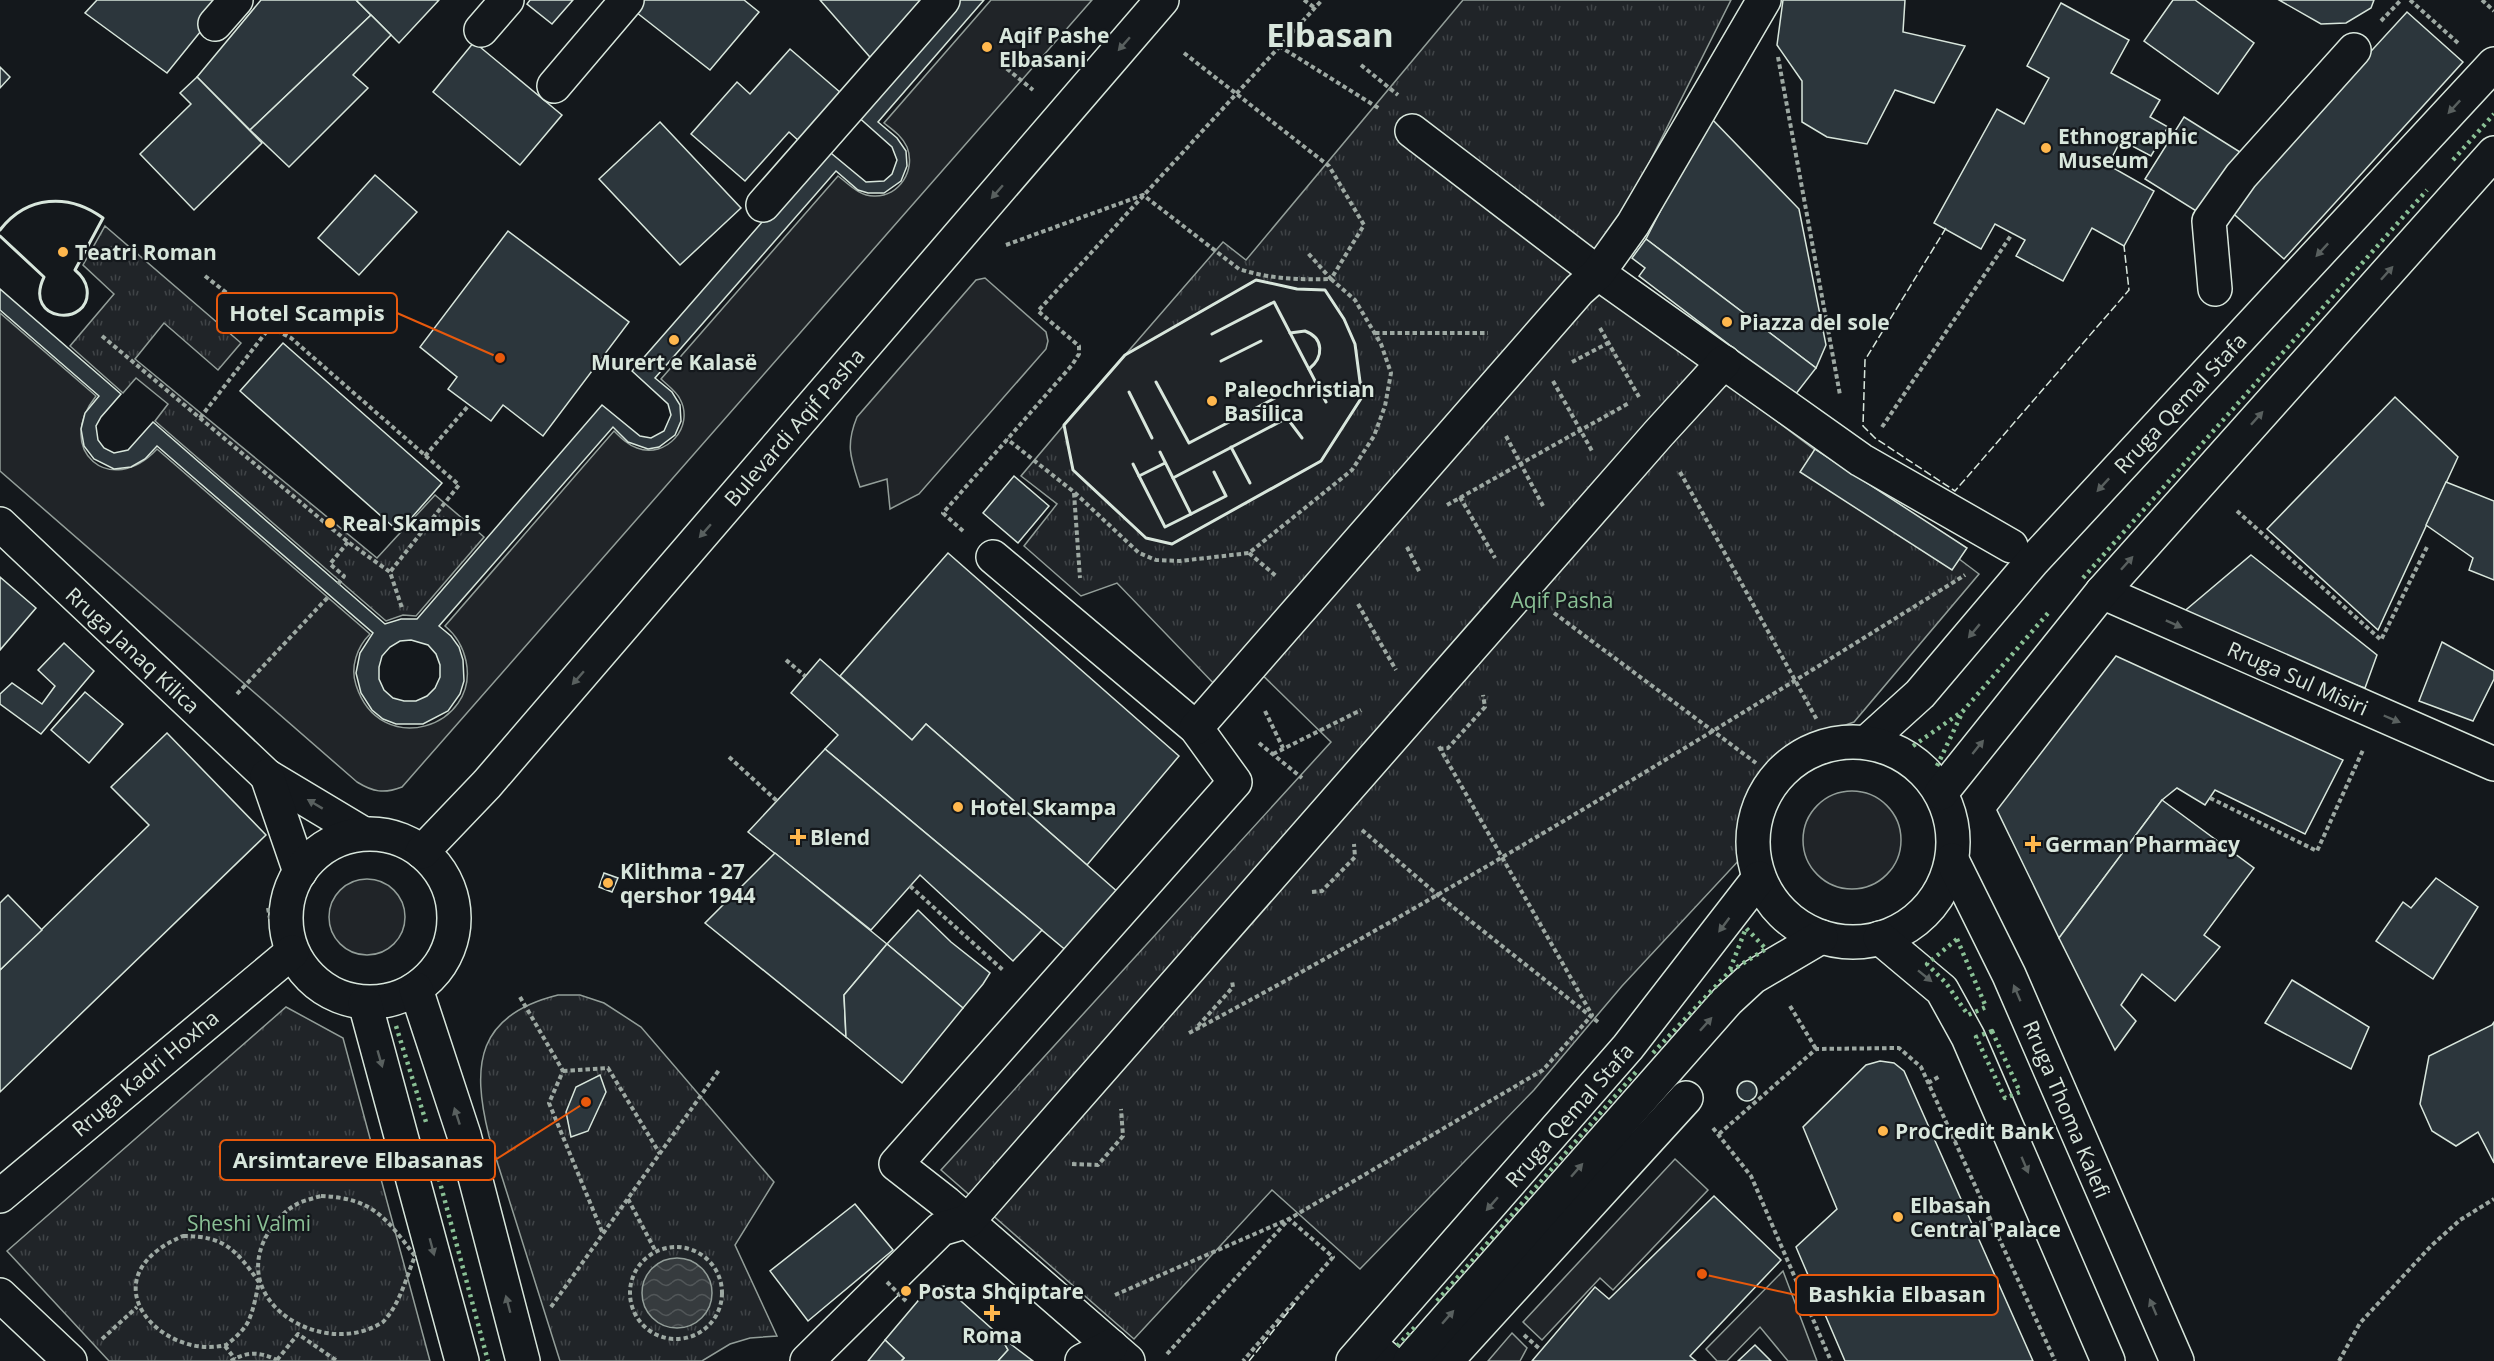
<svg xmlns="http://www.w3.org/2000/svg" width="2494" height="1361" font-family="'Open Sans',sans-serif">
	<defs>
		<pattern id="park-tufts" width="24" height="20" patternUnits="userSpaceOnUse" patternTransform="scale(1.5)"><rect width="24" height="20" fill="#202428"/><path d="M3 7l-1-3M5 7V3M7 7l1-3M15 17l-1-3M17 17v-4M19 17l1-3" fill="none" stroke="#404447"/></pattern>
		<pattern id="water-waves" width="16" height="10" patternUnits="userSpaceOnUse" patternTransform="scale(1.5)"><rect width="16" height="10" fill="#363b3e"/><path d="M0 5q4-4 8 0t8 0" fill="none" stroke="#525759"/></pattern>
	</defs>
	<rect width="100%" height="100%" fill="#14181c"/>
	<g fill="#202428" stroke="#939e99" stroke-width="1.5">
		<path d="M991 0H1092L402 787C384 794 373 792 357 782L0 471V313L96 396C53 450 111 499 157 449L370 634C357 647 350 667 356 685 380 760 480 727 466 661 463 647 456 635 445 626L614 431C621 438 628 445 637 448 666 459 695 427 680 399 676 391 667 385 661 379L838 176C849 184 859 196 874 196 900 197 916 169 907 147 902 136 893 130 884 123Z"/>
		<path d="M985 278 1046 332 1048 341 1046 349 919 494 890 509 887 479 860 487C851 459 845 446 857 417L976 280Z"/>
		<path d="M1256 280 1297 289 1325 290 1344 319 1355 344 1362 397 1321 461 1172 544 1146 538 1073 470 1064 425 1125 355Z"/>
		<circle cx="1852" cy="840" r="49"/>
		<circle cx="367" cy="917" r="38"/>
		<path d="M1675 1159 1708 1190 1613 1290 1600 1278 1542 1340 1523 1322Z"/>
		<path d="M1783 1271 1817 1361H1788L1760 1327 1727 1361H1717L1706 1349Z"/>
		<path d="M1512 1333 1527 1348 1520 1361H1488Z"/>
	</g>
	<g fill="url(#park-tufts)" stroke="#939e99" stroke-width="1.5">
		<path d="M1463 0H1731L1619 223 1581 273 1979 574 1854 722 1801 741 1749 800 1742 857 1622 986 1534 1090 1360 1269 1272 1190 1134 1339 941 1170 1331 742 1247 660 1219 689 1117 583 1081 596 1024 546 1057 504 1021 476 1064 425 1073 470 1146 538 1172 544 1321 461 1362 397 1355 344 1344 319 1325 290 1297 289 1256 280 1125 355 1223 242 1246 260Z"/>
		<path d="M105 226 241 343 218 370 164 323 135 359 377 558 435 495 484 537 416 616 403 615 386 621 155 421 168 404 136 378 123 393 70 346 114 294 83 265Z"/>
		<path d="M558 995H580L604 1003 641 1027 774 1182 735 1245 777 1336 750 1338 730 1344 702 1361H560L489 1136C471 1064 477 1015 558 995Z"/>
		<path d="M286 1007 343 1038 430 1361H109L7 1251Z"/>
	</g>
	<circle fill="url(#water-waves)" stroke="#939e99" stroke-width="1.5" cx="677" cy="1293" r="35"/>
	<g fill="#2c363c" stroke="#d8e6dc" stroke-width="1.5" fill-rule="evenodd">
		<path d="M97 0H226L167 73 85 13Z"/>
		<path d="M261 0H356L371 15 250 130 197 77Z"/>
		<path d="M356 0H439L399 43Z"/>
		<path d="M530 0H573L552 24 527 4Z"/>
		<path d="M640 0H744L759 12 710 70 632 9Z"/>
		<path d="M820 0H920L876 64Z"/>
		<path d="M956 0H984L878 122 897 138 906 151 907 166 901 181 884 193H868L858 190 836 171 655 378 672 392 680 405 681 421 675 435 659 447 648 449 628 442 613 427 439 626 451 636 459 647 463 660 464 681 460 694 448 711 423 724H396L383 719 372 710 361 693 356 673 360 653 373 633 157 446 145 459 131 467 114 469 94 459 84 446 81 429 85 413 99 396 0 310V289L121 394 101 417 96 426 98 440 104 448 114 453 128 450 153 422 385 624 401 619H417L602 405 640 436 651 438 664 431 671 415 668 404 632 371 826 149 866 182 884 181 892 174 897 160 892 147 856 115ZM411 640 428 645 436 654 440 665V677L435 688 427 696 416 701H404L393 698 384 690 379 679V667L382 656 390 647 400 641Z"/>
		<path d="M1783 0H1905L1903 32 1965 46 1934 103 1895 90 1867 144 1827 137 1802 122V81L1777 45Z"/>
		<path d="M2173 0H2195L2254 43 2218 94 2144 41Z"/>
		<path d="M2279 0H2374L2371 8 2346 23 2321 24Z"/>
		<path d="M2061 3 2129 40 2111 73 2160 100 2150 117 2168 127 2151 156 2121 140 2108 165 2154 191 2124 246 2092 228 2063 281 2016 256 2025 240 1995 224 1981 249 1934 223 1997 109 2024 124 2049 78 2027 66Z"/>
		<path d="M2407 12 2463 62 2284 259 2227 208Z"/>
		<path d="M371 15 391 35 353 75 368 88 289 167 250 130Z"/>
		<path d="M474 42 562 115 520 165 433 92Z"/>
		<path d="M790 49 841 93 799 141 789 132 745 181 691 134 737 82 750 94Z"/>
		<path d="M0 67 10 77 0 88Z"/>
		<path d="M197 77 262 143 194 210 140 154 191 104 180 93Z"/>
		<path d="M1709 116 1799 209 1826 345 1816 368 1646 239Z"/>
		<path d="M2184 117 2240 152 2201 214 2145 179Z"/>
		<path d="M660 122 741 208 680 265 599 179Z"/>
		<path d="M375 175 417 212 359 275 318 238Z"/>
		<path d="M508 231 629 322 543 436 503 405 491 421 448 389 457 377 420 347Z"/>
		<path d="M1646 239 1816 368 1795 395 1639 276 1645 268 1632 258Z"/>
		<path d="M283 343 442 483 399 532 240 391Z"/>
		<path d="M2395 397 2458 457 2378 630 2267 529Z"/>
		<path d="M1815 449 1967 548 1952 570 1800 472Z"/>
		<path d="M1014 476 1049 506 1018 543 983 513Z"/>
		<path d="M2446 482 2494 501V580L2469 570 2473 558 2426 525Z"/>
		<path d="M948 553 1179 756 1087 865 926 724 912 740 840 676Z"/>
		<path d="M2251 555 2377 655 2365 688 2296 664 2181 614Z"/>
		<path d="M0 577 36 608 0 650Z"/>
		<path d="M2442 642 2494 671V679L2473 721 2419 701Z"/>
		<path d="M64 643 94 671 41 734 0 704V694L12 683 42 704 55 686 38 670Z"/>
		<path d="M2116 656 2343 760 2305 834 2215 790 2205 805 2177 788 2162 800 2059 938 1997 810Z"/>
		<path d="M820 659 912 740 926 724 1119 893 1068 952 825 749 838 735 791 693Z"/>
		<path d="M85 692 123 724 89 763 51 730Z"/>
		<path d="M167 733 266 835 0 1092V970L149 825 111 787Z"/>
		<path d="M825 749 1042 930 1013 961 920 875 871 930 748 832Z"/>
		<path d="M2162 800 2254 868 2204 935 2220 947 2175 1001 2142 974 2121 1005 2136 1021 2115 1050 2059 938Z"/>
		<path d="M775 853 887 944 844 995 846 1037 705 923Z"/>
		<path d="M604 873 618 878 612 892 599 887Z"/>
		<path d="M2436 878 2478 907 2433 979 2376 941 2403 902 2411 908Z"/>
		<path d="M8 895 42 930 0 970V903Z"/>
		<path d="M918 910 951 942 990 973 983 984 963 1008 887 944Z"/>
		<path d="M887 944 963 1008 902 1083 846 1037 844 995Z"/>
		<path d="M2292 980 2369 1027 2351 1069 2265 1023Z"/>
		<path d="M2494 1022V1163L2478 1132 2456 1146 2432 1131 2420 1104 2429 1056 2492 1025Z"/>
		<path d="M1880 1061 1894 1063 1904 1071 2033 1361H1845L1796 1247 1837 1209 1803 1127 1866 1065Z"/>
		<path d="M600 1075 606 1092 588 1131 571 1137 566 1112 576 1087Z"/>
		<circle cx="1747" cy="1091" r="10"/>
		<path d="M1714 1196 1781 1260 1690 1356 1696 1361H1532L1595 1287 1609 1299Z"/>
		<path d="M855 1204 893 1250 808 1321 770 1271Z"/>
		<path d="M944 1286 1000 1336 1008 1350 998 1361H901L904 1358 885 1340 928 1289Z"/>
		<path d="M1000 1336 1033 1361H998L1008 1350Z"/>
		<path d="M885 1340 904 1358 901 1361H868Z"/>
		<path d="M1755 1345 1771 1361H1738Z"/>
	</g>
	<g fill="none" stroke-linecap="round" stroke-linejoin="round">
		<defs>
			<g id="minor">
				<path d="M215 24 236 0"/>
				<path d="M481 30 507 0"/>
				<path d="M554 86 627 0"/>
				<path d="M1412 131 1598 273 1861 460 2011 546"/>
				<path d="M763 205 943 0"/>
				<path d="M2215 289 2209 221 2241 176 2354 50"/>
				<path d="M0 524 267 776 362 833"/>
				<path d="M993 557 1196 728 1235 782 896 1164 946 1203 1128 1361"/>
				<path d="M2102 592 2494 764"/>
				<path d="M1196 728 1579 290 1598 273 1633 224 1764 0"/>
				<path d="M267 776 300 872"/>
				<path d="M0 1295 70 1361"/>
				<path d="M1369 1344 1389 1361"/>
				<path d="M807 1361 941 1229 968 1221 1659 433 1724 362"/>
				<path d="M1082 1361 1111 1346"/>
				<path d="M1446 1361 1686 1098"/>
			</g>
			<g id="major">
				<path d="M1867 742 1920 694 2032 562 2494 64"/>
				<circle cx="1853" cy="842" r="100"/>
				<path d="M1941 793 2102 592 2494 153"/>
				<circle cx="370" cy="918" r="84"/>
				<path d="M422 852 487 784 1162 0"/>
				<path d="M1952 860 2009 975 2177 1361"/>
				<path d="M1880 938 1942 990 1968 1037 2108 1361"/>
				<path d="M416 989 464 1135 523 1361"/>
				<path d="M365 1003 462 1361"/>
				<path d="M0 1196 292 952"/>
				<path d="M1353 1361 1628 1047 1759 878"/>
				<path d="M1410 1361 1727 1001 1753 977 1821 937"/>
			</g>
		</defs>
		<use href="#minor" stroke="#d8e6dc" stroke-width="36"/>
		<use href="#major" stroke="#d8e6dc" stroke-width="36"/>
		<g stroke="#9da8a2" stroke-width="4" stroke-dasharray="4.5 3" stroke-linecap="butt">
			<path d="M1304 0 1315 8"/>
			<path d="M2410 0 2459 44"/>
			<path d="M2482 0 2494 11"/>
			<path d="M2381 21 2401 0"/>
			<path d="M1279 46 1380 109"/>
			<path d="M1184 53 1329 166 1364 225 1331 279 1307 252"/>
			<path d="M1778 57 1840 395"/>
			<path d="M1001 64 1033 90"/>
			<path d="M1361 65 1398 95"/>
			<path d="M1006 245 1143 195 1239 269C1270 279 1299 280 1331 279L1355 300 1381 344 1391 373 1385 406 1374 436 1352 470 1249 553 1180 561 1156 560 1139 553 1074 492 1007 439"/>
			<path d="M205 276 270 327 291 338 459 485 390 572"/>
			<path d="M1600 328 1639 397"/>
			<path d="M1375 333H1488"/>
			<path d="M102 336 348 542 390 572 402 608"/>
			<path d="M1572 362 1608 343"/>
			<path d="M1553 381 1592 451"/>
			<path d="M200 418 270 327"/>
			<path d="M1882 427 2012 234"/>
			<path d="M1506 436 1543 506"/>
			<path d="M425 456 469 405"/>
			<path d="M1680 472 1817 720"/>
			<path d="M1074 493 1080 578"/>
			<path d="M1460 497 1495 558"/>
			<path d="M1447 505 1629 403"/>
			<path d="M2237 511 2381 640 2427 547"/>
			<path d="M963 531 943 513 1072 365 1079 354V346L1038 311 1322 0"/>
			<path d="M1407 547 1420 573"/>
			<path d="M1249 553 1276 576"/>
			<path d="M338 584 344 576 330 564 348 542"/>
			<path d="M1358 604 1396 670"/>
			<path d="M1554 613 1756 763"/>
			<path d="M786 660 805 676"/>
			<path d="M237 694 329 596"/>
			<path d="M1265 711 1283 748"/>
			<path d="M1259 743 1302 778"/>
			<path d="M1439 749 1448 748 1485 707 1483 695"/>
			<path d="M1273 754 1361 710"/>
			<path d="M729 757 777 801"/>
			<path d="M2210 798 2317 851 2363 750"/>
			<path d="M1362 830 1439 896 1598 1022"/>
			<path d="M910 886 1004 971"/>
			<path d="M1312 892 1322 891 1355 857 1354 844"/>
			<path d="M268 908 270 919"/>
			<path d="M520 997 563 1071 549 1103 603 1234"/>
			<path d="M1790 1006 1816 1049"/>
			<path d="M1198 1026 1233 987 1232 981"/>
			<path d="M1189 1033C1454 892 1710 734 1965 575"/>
			<path d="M563 1071 608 1068 660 1154"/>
			<path d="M1928 1083 1940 1076"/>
			<path d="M1713 1128 1751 1176 1831 1361"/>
			<path d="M1719 1134 1816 1049 1899 1048 1921 1067 2055 1361"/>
			<path d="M1954 1140 1967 1133"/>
			<path d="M1072 1164 1098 1165 1123 1136 1121 1109"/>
			<path d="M321 1196C373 1198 386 1218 415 1256 406 1278 400 1304 383 1322 322 1361 221 1299 272 1227 279 1218 288 1208 299 1203 306 1200 314 1198 321 1196Z"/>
			<path d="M628 1199 656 1252"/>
			<path d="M1973 1226 1990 1218"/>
			<path d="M183 1236C225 1236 236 1250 259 1282 256 1295 254 1309 248 1322 243 1331 234 1339 226 1345 161 1361 84 1278 183 1236Z"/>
			<circle cx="676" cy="1293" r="46"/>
			<path d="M1115 1295 1289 1219 1543 1070 1592 1015 1438 745"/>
			<path d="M551 1307 719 1070"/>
			<path d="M1808 1308 1819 1302"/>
			<path d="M1524 1335 1541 1350"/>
			<path d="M102 1339 137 1307"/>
			<path d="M225 1346 235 1359"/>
			<path d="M1167 1354 1289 1219 1333 1257 1243 1361"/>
			<path d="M277 1360 298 1334 337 1361"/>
			<path d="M231 1361C247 1351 261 1352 277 1360"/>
			<path d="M2339 1361 2360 1323 2431 1246 2460 1220 2494 1199"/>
		</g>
		<use href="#minor" stroke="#14181c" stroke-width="33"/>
		<use href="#major" stroke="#14181c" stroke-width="33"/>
		<path stroke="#9da8a2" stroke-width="4" stroke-dasharray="4.5 3" stroke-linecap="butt" d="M887 1282 906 1301"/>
		<g stroke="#8ac095" stroke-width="4.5" stroke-dasharray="3 4.5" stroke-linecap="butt">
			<path d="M2453 160 2494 114"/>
			<path d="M2083 578 2427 190"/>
			<path d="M1913 746 1963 711 2049 612"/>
			<path d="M1937 766 1963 711"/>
			<path d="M1957 939 1986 1007 1968 1015 1946 983 1927 964Z"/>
			<path d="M396 1026 426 1122"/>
			<path d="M1992 1031 2020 1092 2005 1098 1976 1037Z"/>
			<path d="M1653 1053 1729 972 1766 949 1746 928 1729 972"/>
			<path d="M435 1164 488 1361"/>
			<path d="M1437 1301 1636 1072"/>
			<path d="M1397 1346 1415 1327"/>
		</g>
		<g stroke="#d8e6dc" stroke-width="1.5" stroke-dasharray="8 3" stroke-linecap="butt">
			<path d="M1946 228 1865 360 1863 426 1875 438 1955 491 2129 290 2124 246"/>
			<path d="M1249 1361 1297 1301"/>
		</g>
		<g stroke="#d8e6dc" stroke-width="3">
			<path d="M0 230C27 195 69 193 103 218L75 270C81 275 86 281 87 289 92 328 22 323 44 277L0 236"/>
			<path d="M1256 280 1297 289 1325 290 1344 319 1355 344 1362 397 1321 461 1172 544 1146 538 1073 470 1064 425 1125 355Z"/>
			<path d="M1290 333 1305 331C1324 338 1324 357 1309 369"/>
			<path d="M1212 334 1274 302 1326 402"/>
			<path d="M1221 361 1261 341"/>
			<path d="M1156 382 1189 443 1277 397"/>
			<path d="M1129 392 1152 438"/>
			<path d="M1231 447 1250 483"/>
			<path d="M1160 452 1191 514 1165 527 1139 476 1165 463"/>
			<path d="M1133 464 1139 476"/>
			<path d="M1173 478 1287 418 1302 438"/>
			<path d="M1191 514 1226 496 1214 472"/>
		</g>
	</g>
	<defs><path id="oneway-solid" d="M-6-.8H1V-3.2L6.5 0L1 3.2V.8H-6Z" transform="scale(1.5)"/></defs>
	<g fill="#59605f">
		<use href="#oneway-solid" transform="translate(1124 44) rotate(131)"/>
		<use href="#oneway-solid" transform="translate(2454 107) rotate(133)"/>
		<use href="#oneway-solid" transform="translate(997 192) rotate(131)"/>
		<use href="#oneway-solid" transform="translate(2322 250) rotate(133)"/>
		<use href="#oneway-solid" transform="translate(2387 273) rotate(-48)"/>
		<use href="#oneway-solid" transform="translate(2257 418) rotate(-48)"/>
		<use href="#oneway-solid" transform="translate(2103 485) rotate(133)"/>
		<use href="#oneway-solid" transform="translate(705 531) rotate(131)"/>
		<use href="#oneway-solid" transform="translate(2127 563) rotate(-48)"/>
		<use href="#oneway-solid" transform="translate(2174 624) rotate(24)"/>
		<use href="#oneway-solid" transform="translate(1974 631) rotate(130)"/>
		<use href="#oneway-solid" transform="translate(578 678) rotate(131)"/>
		<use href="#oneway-solid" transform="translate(2392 719) rotate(23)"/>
		<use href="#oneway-solid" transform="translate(1978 747) rotate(-51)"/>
		<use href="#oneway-solid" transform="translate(315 804) rotate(-149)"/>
		<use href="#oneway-solid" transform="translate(1724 925) rotate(127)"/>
		<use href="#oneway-solid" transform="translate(1925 976) rotate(39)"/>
		<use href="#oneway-solid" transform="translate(2017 993) rotate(-113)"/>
		<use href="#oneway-solid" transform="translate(1706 1024) rotate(-48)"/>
		<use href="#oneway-solid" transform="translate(380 1059) rotate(74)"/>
		<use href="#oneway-solid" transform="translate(457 1116) rotate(-108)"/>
		<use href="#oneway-solid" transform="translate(2025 1165) rotate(67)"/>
		<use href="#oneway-solid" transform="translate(1577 1170) rotate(-49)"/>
		<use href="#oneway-solid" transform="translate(1492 1204) rotate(131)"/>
		<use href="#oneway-solid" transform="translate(432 1247) rotate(75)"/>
		<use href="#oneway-solid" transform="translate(508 1304) rotate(-105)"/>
		<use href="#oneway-solid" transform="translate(2153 1307) rotate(-113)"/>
		<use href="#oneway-solid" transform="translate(1448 1317) rotate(-49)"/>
	</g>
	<g fill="#ffb74d" stroke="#14181c" stroke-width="2">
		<circle cx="987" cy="47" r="6"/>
		<circle cx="2046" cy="148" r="6"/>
		<circle cx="63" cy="252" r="6"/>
		<circle cx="1727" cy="322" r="6"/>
		<circle cx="674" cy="340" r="6"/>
		<circle cx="1212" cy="401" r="6"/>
		<circle cx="330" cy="523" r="6"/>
		<circle cx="958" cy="807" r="6"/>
		<path d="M795 828h6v6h6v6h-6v6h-6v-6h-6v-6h6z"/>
		<path d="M2030 835h6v6h6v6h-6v6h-6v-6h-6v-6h6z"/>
		<circle cx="608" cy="883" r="6"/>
		<circle cx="1883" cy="1131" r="6"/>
		<circle cx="1898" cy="1217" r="6"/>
		<circle cx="906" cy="1291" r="6"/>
		<path d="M989 1304h6v6h6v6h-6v6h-6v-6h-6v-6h6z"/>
	</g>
	<g text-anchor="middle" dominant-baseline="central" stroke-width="4.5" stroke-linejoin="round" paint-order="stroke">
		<g font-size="21" font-weight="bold" fill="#d8e6dc" stroke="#14181c" text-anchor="start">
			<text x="999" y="35">Aqif Pashe<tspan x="999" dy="24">Elbasani</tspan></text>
			<text x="2058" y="136">Ethnographic<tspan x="2058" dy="24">Museum</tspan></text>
			<text x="75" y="252">Teatri Roman</text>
			<text x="1739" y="322">Piazza del sole</text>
			<text x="674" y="362" text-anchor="middle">Murert e Kalasë</text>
			<text x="1224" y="389">Paleochristian<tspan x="1224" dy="24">Basilica</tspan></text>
			<text x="342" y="523">Real Skampis</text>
			<text x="970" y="807">Hotel Skampa</text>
			<text x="810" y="837">Blend</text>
			<text x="2045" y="844">German Pharmacy</text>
			<text x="620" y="871">Klithma - 27<tspan x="620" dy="24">qershor 1944</tspan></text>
			<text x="1895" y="1131">ProCredit Bank</text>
			<text x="1910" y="1205">Elbasan<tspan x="1910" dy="24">Central Palace</tspan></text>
			<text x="918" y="1291">Posta Shqiptare</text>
			<text x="992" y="1335" text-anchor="middle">Roma</text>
		</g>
		<g font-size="21" fill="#d8e6dc" stroke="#14181c">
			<text transform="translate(2180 403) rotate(-47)">Rruga Qemal Stafa</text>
			<text transform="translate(794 427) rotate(-49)">Bulevardi Aqif Pasha</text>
			<text transform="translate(133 650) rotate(43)">Rruga Janaq Kilica</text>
			<text transform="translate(2298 678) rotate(24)">Rruga Sul Misiri</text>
			<text transform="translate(145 1073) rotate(-40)">Rruga Kadri Hoxha</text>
			<text transform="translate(2067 1109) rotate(67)">Rruga Thoma Kalefi</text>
			<text transform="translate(1569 1115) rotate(-49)">Rruga Qemal Stafa</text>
		</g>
		<g font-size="21" fill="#8ac095" stroke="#14181c">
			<text x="1562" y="600">Aqif Pasha</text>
			<text x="249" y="1223">Sheshi Valmi</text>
		</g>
		<g font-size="33" font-weight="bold" fill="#d8e6dc" stroke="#14181c">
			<text x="1330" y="34">Elbasan</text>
		</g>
	</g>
	<path fill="none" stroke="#e8590c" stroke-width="2" d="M500 358L397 313M586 1102L495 1160M1702 1274L1796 1295"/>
	<g fill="#e8590c" stroke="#14181c" stroke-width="2">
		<circle cx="500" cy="358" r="6"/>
		<circle cx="586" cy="1102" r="6"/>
		<circle cx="1702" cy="1274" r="6"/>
	</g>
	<g fill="#14181c" stroke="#e8590c" stroke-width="2">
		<rect x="217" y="293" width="180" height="40" rx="6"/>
		<rect x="220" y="1140" width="275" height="40" rx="6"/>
		<rect x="1796" y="1275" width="202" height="40" rx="6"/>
	</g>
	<g font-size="22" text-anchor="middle" font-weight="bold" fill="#d8e6dc">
		<text x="307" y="321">Hotel Scampis</text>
		<text x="358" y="1168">Arsimtareve Elbasanas</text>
		<text x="1897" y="1302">Bashkia Elbasan</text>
	</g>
</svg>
